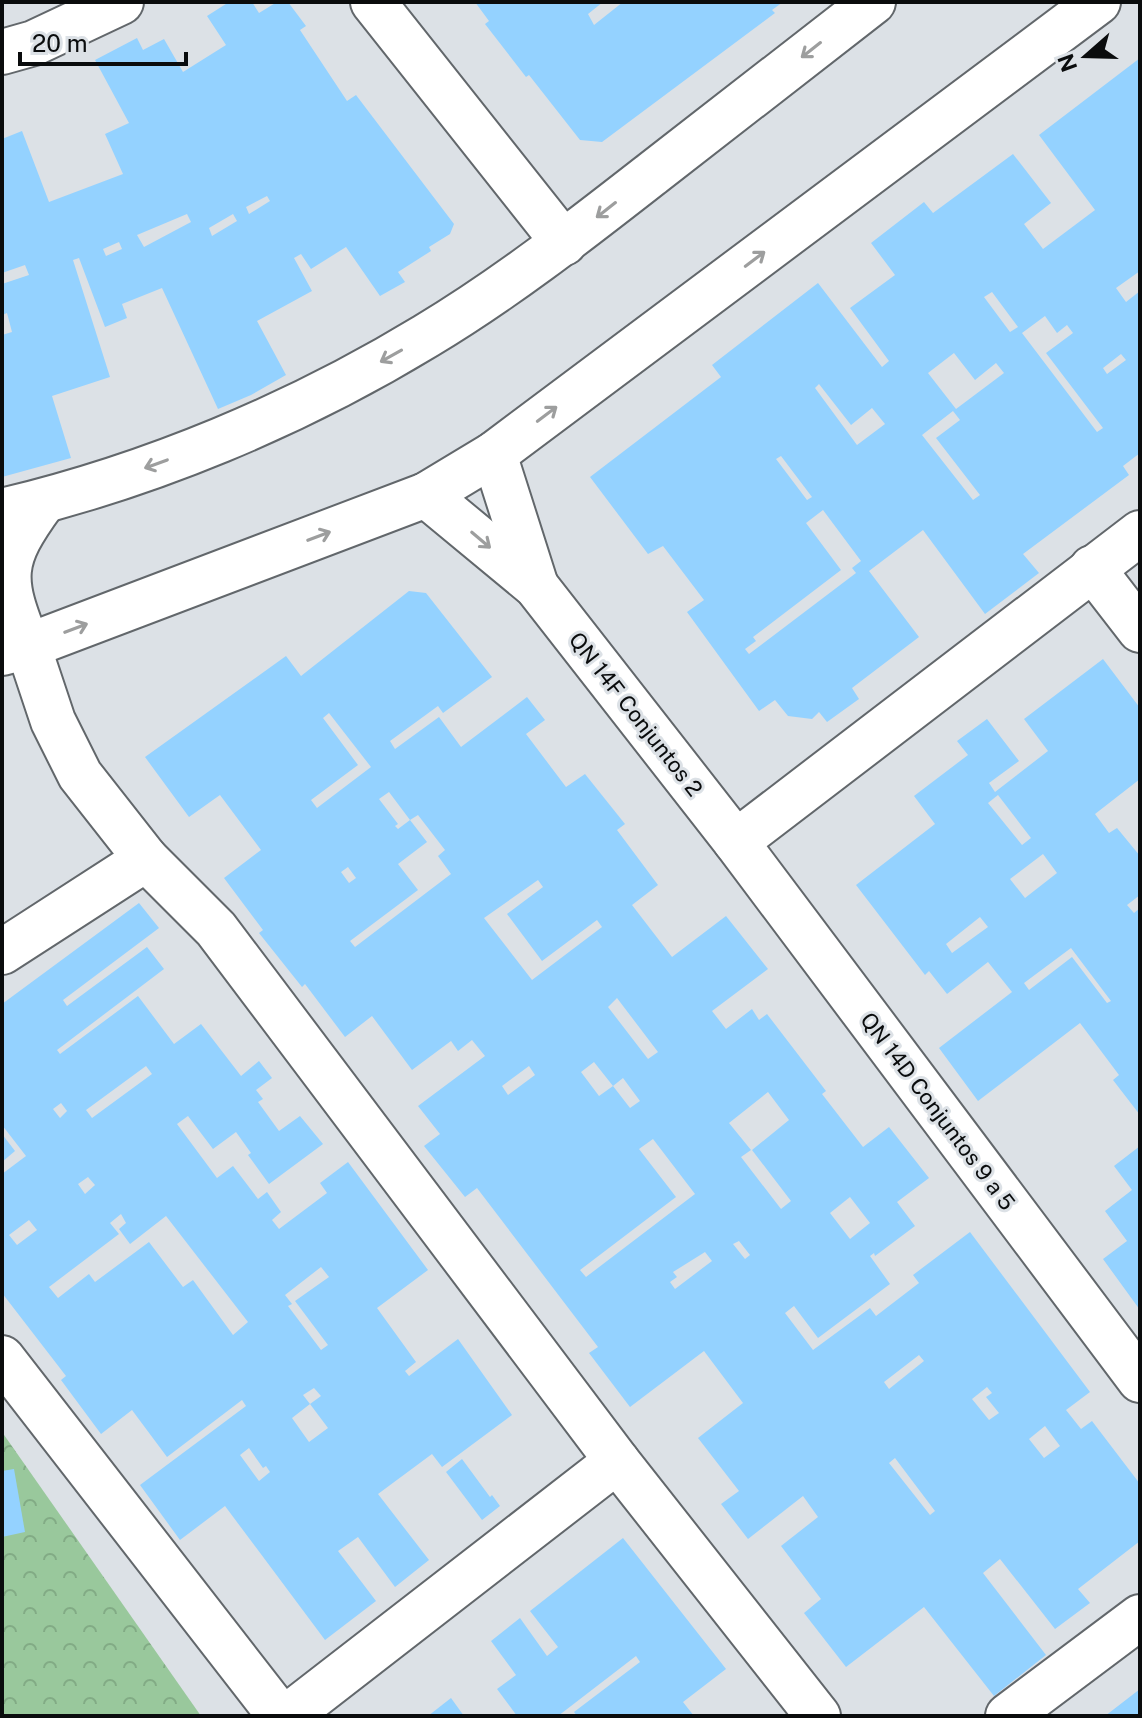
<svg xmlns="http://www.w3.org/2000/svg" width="1142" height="1718" font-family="'Public Sans',sans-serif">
	<defs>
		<pattern id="park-crowns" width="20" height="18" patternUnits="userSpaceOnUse" patternTransform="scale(2)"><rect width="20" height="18" fill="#99c89c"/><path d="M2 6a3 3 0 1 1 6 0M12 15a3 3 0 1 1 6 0" fill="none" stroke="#82ab85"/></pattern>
	</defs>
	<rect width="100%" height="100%" fill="#dce1e6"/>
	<path fill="url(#park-crowns)" d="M2 1432 201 1716H2Z"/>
	<g fill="#94d2ff" fill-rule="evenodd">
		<path d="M229 2H252L259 13 277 2H288L306 26 300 30 347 101 356 95 454 224 450 234 429 247 431 251 398 272 405 282 380 296 346 247 311 269 301 254 294 258 312 291 257 321 286 375 251 395 218 409 162 288 122 304 127 318 105 327 79 258 73 260 110 377 52 396 71 458 2 477V335L12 332 7 313 2 315V284L29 275 25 265 2 273V139L22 131 49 202 123 174 105 134 129 123 95 60 137 38 143 50 164 39 183 72 226 45 207 16ZM267 196 270 201 249 214 246 207ZM187 214 191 222 144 247 137 235ZM233 214 237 221 212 236 209 228ZM119 242 122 249 106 256 103 249Z"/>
		<path d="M475 2H603L588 14 594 25 623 2H783L772 10 775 13 602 142 580 140 529 75 526 77 485 24 489 21Z"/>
		<path d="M1140 58V271L1116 288 1126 302 1140 291V453L1123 466 1129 475 1023 554 1039 573 985 614 923 530 869 571 919 637 852 688 859 699 827 722 819 712 812 719 788 716 775 700 759 711 687 612 704 600 663 546 648 554 590 477 721 377 712 365 818 283 882 367 889 361 850 308 895 275 871 243 924 202 933 213 1013 154 1051 203 1024 224 1043 249 1095 210 1039 135ZM992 292 1018 327 1010 332 984 297ZM1045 316 1057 333 1067 325 1073 333 1046 353 1103 428 1097 432 1022 333ZM954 353 975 380 996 363 1004 373 956 409 928 373ZM1121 354 1126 360 1107 374 1103 368ZM819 384 851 425 872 408 885 424 857 445 815 388ZM953 411 960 420 936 438 980 495 973 500 922 435ZM781 456 812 497 807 500 776 459ZM823 510 861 561 852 568 856 573 749 654 745 649 756 641 753 637 841 570 806 523Z"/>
		<path d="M409 591 426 593 492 677 443 713 438 706 390 741 395 749 439 717 461 747 527 697 545 720 526 734 566 787 585 774 625 824 617 830 658 885 632 905 672 957 726 916 768 969 712 1011 726 1029 752 1009 759 1020 767 1014 826 1091 822 1094 863 1147 889 1127 929 1178 897 1202 915 1226 875 1256 874 1253 870 1256 890 1284 818 1338 794 1306 785 1313 813 1350 870 1308 876 1316 919 1283 913 1275 970 1232 1090 1392 1066 1410 1081 1429 1092 1421 1140 1484V1541L1078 1589 1090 1603 1055 1629 1000 1559 983 1573 1046 1655 994 1696 924 1607 846 1667 804 1613 821 1599 781 1546 818 1517 803 1496 748 1539 721 1504 739 1491 698 1438 743 1403 704 1351 630 1407 589 1353 598 1347 477 1188 465 1197 424 1146 440 1134 418 1106 485 1056 472 1040 458 1051 451 1041 412 1070 372 1016 345 1037 305 984 302 987 259 933 263 930 224 878 261 850 220 795 189 817 145 757 286 656 301 676ZM329 713 371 767 317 808 311 800 358 765 323 718ZM389 792 410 820 398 829 395 826 398 824 379 799ZM418 815 445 850 438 856 451 874 355 947 350 941 418 890 398 864 427 842 410 820ZM348 867 356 878 349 883 341 872ZM538 880 543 887 507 914 542 961 597 920 602 927 532 980 484 918ZM617 998 658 1052 648 1059 608 1007ZM594 1062 613 1086 599 1096 581 1072ZM529 1066 535 1075 508 1095 502 1086ZM623 1078 640 1101 630 1108 613 1086ZM768 1092 789 1120 752 1150 791 1201 781 1209 741 1157 751 1150 729 1123ZM653 1139 695 1194 586 1277 580 1270 676 1197 639 1149ZM850 1197 870 1223 850 1239 830 1213ZM739 1241 750 1255 745 1259 733 1244ZM705 1252 712 1261 675 1289 670 1282 677 1277 673 1272ZM919 1355 924 1361 889 1389 884 1382ZM987 1387 992 1393 986 1397 999 1413 989 1420 972 1399ZM1045 1426 1060 1446 1044 1458 1029 1439ZM895 1458 935 1511 930 1515 889 1463Z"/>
		<path d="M1103 659 1140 708V779L1095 814 1109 833 1117 828 1140 856V895L1127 905 1134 913 1140 908V1115L1113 1080 1119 1075 1080 1023 978 1101 939 1048 1012 992 988 962 947 994 929 971 925 975 856 885 935 824 914 796 968 755 957 741 987 719 1019 761 989 783 995 792 1048 751 1024 719ZM998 795 1031 838 1022 845 988 803ZM1043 854 1057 873 1025 898 1010 879ZM980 917 988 927 952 953 946 944ZM1071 948 1111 1001 1107 1003 1072 957 1029 990 1024 983Z"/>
		<path d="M139 903 159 928 63 1000 67 1006 147 947 164 969 57 1050 60 1054 138 996 174 1044 201 1024 241 1076 259 1061 272 1078 256 1090 263 1099 258 1102 279 1131 300 1116 323 1144 269 1184 248 1155 251 1153 236 1132 213 1149 188 1116 177 1124 217 1178 233 1166 258 1199 267 1192 281 1212 272 1220 279 1229 327 1193 320 1183 348 1162 428 1270 377 1308 416 1362 405 1371 409 1376 458 1339 512 1415 442 1467 432 1454 378 1494 429 1560 395 1587 358 1537 338 1551 376 1601 325 1640 225 1506 180 1540 140 1485 246 1406 242 1400 167 1457 132 1410 101 1434 61 1380 66 1376 2 1293V1174L26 1156 2 1125V1004ZM146 1066 152 1074 92 1118 86 1110ZM61 1103 67 1111 60 1118 53 1109ZM88 1177 95 1185 85 1194 78 1184ZM121 1214 126 1223 119 1229 130 1244 166 1216 248 1322 233 1335 193 1280 183 1287 149 1242 95 1282 89 1274 58 1298 49 1287 119 1234 110 1223ZM29 1220 37 1230 17 1245 9 1235ZM321 1267 329 1277 295 1301 328 1345 321 1350 288 1306 292 1304 285 1295ZM314 1388 321 1396 310 1404 303 1395ZM310 1404 328 1428 309 1442 292 1418ZM249 1448 263 1468 266 1466 270 1472 259 1481 240 1455Z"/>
		<path d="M2 1134 15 1151 2 1162Z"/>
		<path d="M1140 1146V1310L1103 1259 1127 1241 1105 1211 1132 1190 1114 1166Z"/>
		<path d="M462 1459 490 1497 492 1495 500 1506 482 1520 446 1472Z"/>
		<path d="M14 1469 25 1532 2 1537V1471Z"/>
		<path d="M623 1538 726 1669 683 1702 694 1716H577L574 1712 640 1662 636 1656 558 1716H517L497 1689 516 1675 491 1641 520 1618 547 1656 558 1647 530 1611Z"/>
		<path d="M1140 1689V1716H1105L1118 1706Z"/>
		<path d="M451 1698 464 1716H428Z"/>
	</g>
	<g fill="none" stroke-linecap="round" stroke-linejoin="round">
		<defs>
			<g id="minor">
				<path d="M373 2 564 243"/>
				<path d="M2 52 34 43 121 2"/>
				<path d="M494 454 536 586"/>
				<path d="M426 495 536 586 736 842 1140 1380"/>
				<path d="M1092 568 1140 630"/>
				<path d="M28 646 53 721 80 775 146 859"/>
				<path d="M736 842 1140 533"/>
				<path d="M2 952 146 859 216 929 617 1461 818 1716"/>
				<path d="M2 1358 280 1716"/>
				<path d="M288 1716 617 1461"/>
				<path d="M1008 1716 1140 1617"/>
			</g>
			<g id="major">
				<path d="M2 511C150 476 296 415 426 336 506 288 580 230 653 173 726 116 799 59 873 2"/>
				<path d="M28 646C0 578 0 561 43 502"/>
				<path d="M2 653 28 646 426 495 494 454 1098 2"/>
			</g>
		</defs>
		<use href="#minor" stroke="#62676b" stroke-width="48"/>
		<use href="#major" stroke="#62676b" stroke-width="48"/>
		<use href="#minor" stroke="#fff" stroke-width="44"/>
		<use href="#major" stroke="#fff" stroke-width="44"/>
	</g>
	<defs><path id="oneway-shaft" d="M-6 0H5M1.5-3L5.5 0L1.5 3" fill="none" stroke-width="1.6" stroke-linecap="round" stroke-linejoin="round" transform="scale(2)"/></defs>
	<g stroke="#9d9e9e">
		<use href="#oneway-shaft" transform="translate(811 50) rotate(142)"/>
		<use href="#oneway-shaft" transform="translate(606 210) rotate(142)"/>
		<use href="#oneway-shaft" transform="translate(755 259) rotate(-37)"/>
		<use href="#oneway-shaft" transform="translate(391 356) rotate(151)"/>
		<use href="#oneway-shaft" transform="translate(547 414) rotate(-37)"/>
		<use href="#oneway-shaft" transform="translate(156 464) rotate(160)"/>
		<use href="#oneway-shaft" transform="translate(319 536) rotate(-21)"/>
		<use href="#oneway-shaft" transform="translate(481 540) rotate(40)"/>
		<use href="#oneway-shaft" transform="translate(76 628) rotate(-21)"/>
	</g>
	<g text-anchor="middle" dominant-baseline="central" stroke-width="6" stroke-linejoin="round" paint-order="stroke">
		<g font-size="22" fill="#0a0c0d" stroke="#dce1e6">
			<text transform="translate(636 714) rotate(52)">QN 14F Conjuntos 2</text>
			<text transform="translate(938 1111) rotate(53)">QN 14D Conjuntos 9 a 5</text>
		</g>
	</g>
	<rect width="1142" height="1718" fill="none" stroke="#0a0c0d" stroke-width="8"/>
	<g transform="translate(1086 56) rotate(250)" stroke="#dce1e6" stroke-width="6" paint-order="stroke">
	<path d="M0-6L14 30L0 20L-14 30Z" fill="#0a0c0d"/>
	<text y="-12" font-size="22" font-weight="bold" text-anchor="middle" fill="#0a0c0d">N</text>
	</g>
	<path d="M20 52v12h166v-12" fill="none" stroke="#0a0c0d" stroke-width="4"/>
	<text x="32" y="52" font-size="24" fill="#0a0c0d" stroke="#dce1e6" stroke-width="6" paint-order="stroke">20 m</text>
</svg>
